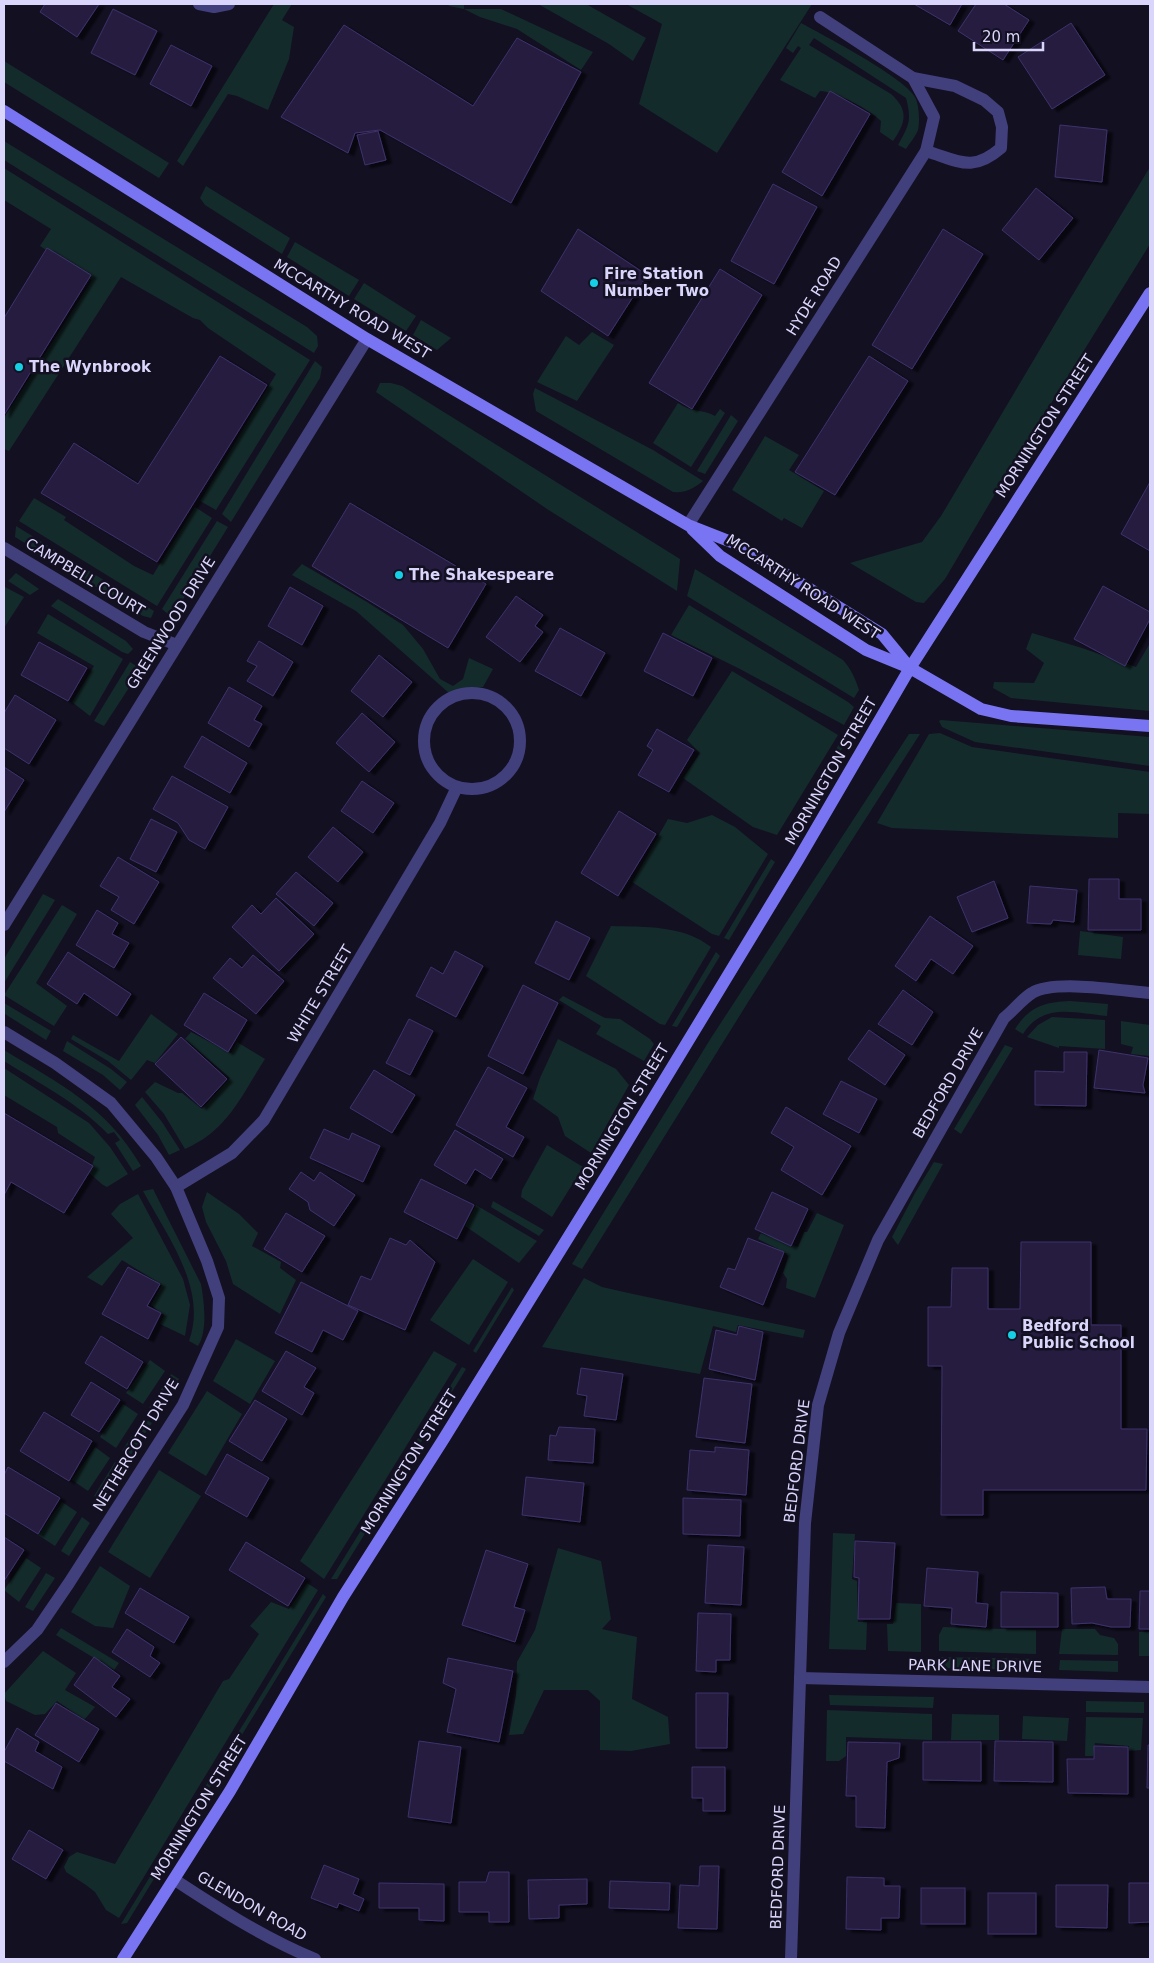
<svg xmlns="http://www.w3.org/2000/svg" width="1154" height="1963" font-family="'DejaVu Sans',sans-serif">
	<defs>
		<filter id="shadow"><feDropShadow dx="5.5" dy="3" stdDeviation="1" flood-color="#0009"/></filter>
	</defs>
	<rect width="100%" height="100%" fill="#131022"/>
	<g fill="#142b2b">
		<path d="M274 4H292L282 20 294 27 289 59 268 110 237 96 228 94 183 166 177 161Z"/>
		<path d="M448 4H464V9H501L593 52 581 70 517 29 480 17 464 9 449 6Z"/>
		<path d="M538 4H586L646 38 633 61 609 44Z"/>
		<path d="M626 4H812L717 153 639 104 662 24Z"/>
		<path d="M801 23C823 35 908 79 916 99 919 107 920 122 918 130 916 136 909 144 906 149L898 145C909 125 912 121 906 98L814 38 809 45 891 94C909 110 906 123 893 141L880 132 881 121C869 109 837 92 820 91L815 98 780 80 801 48 798 46 793 53 786 48Z"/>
		<path d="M4 61 169 163 159 178 4 82Z"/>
		<path d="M4 141 307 327 317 336 318 346 314 353 4 160Z"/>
		<path d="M1150 167V244L998 489 945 579 924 603 916 602 850 563 922 542 941 516 1061 314Z"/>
		<path d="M4 168 310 360 216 510 200 501 276 374 208 328 200 320 193 318 121 277 9 451 4 449V418L92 280 40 246 51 229 4 200Z"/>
		<path d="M206 186 290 238 282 254 205 205 200 198Z"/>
		<path d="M295 242 359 280 349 296 287 257Z"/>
		<path d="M364 283 416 316 406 331 354 299Z"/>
		<path d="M421 320 451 338 437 350 413 335Z"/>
		<path d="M592 332 614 345 577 401 537 382 566 336 579 345Z"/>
		<path d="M315 361 322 367 320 378 231 522 222 514Z"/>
		<path d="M380 383H391L402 386 680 559 677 591 547 509 376 392Z"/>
		<path d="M535 388 653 450 703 481C693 489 685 493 673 492L536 411 533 394Z"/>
		<path d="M678 403C689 412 703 409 715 416L720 409 725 413 691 467 653 443Z"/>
		<path d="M731 415 738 421 705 474 697 471Z"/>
		<path d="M765 436 799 455 789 470 824 491 802 528 784 518 782 521 732 490Z"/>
		<path d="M34 498 66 517 64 520 134 566 153 575 195 507 212 518 157 606 19 521Z"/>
		<path d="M217 521 228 527 179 606 168 614 162 609Z"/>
		<path d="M16 526 154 611 151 618 143 616 15 537Z"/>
		<path d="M302 564 367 602 403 625 423 649 440 679 453 686 463 679 469 658 493 669 483 687 467 688 449 693 356 611 292 575Z"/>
		<path d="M695 569 843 660C851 669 855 678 859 690L854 698 687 596Z"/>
		<path d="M16 573 39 589 30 595 8 581Z"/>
		<path d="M5 587 24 597 4 628V589Z"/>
		<path d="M58 599 126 641 133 649 128 654 122 652 51 606Z"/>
		<path d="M689 605 848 702 854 707 844 725 740 669 671 635Z"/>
		<path d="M48 614 123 659 90 716 72 702 94 666 37 633Z"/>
		<path d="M1032 633 1082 648 1136 667 1150 643V711L1011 698 993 688 994 682 1034 683 1044 663 1026 649Z"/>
		<path d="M130 662 138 667 134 680 104 726 94 721Z"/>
		<path d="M732 671 838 735 777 835 753 827 683 778 700 753 687 740Z"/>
		<path d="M941 720 1150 737V766L975 742 942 727 939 721Z"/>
		<path d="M940 733 972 747 1150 772V814L1118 813V838L892 828 877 823 929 734Z"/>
		<path d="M909 734H920L750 999 582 1269 572 1264 711 1038Z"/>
		<path d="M842 739 846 742 791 834 787 833Z"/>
		<path d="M712 815 735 827 768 854 719 936 712 934 632 882 668 819 687 823Z"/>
		<path d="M771 859 775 862 729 940 724 938Z"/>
		<path d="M43 894 55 900 4 983V959Z"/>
		<path d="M62 905 77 914 36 983 67 1006 54 1026 4 995Z"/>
		<path d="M611 926C645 927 683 925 711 947L665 1025 660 1024 586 976Z"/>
		<path d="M1080 931 1123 937 1121 959 1078 955Z"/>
		<path d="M716 952 720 956 677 1027 672 1026Z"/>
		<path d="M563 996 605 1018 620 1019 650 1039 654 1044 644 1061 596 1034 601 1026 559 1000Z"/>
		<path d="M1070 1001 1108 1004 1107 1016C1075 1013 1043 1002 1023 1034L1015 1029C1029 1007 1044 1002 1070 1001Z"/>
		<path d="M4 1003 51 1031 46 1040 5 1014Z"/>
		<path d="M151 1014 178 1034 155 1063 147 1060 131 1080 108 1061 71 1039 73 1035 119 1061Z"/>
		<path d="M1052 1017 1105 1020V1049L1059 1046V1048L1027 1037 1038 1025Z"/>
		<path d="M1121 1021 1150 1025V1056L1131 1054 1133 1047 1121 1044Z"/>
		<path d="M191 1032 231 1053 237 1042 265 1059C241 1096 228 1130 185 1149L164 1114 145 1092 155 1082 178 1093H182L202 1109 230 1078 185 1039Z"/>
		<path d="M558 1039 616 1069 629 1085 591 1153 565 1136 558 1117 533 1099 540 1078Z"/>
		<path d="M67 1041 111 1069 127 1082 120 1090 103 1075 63 1051Z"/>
		<path d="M1005 1045 1013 1048 961 1134 954 1129Z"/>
		<path d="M4 1050C61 1085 106 1106 141 1166L133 1171 115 1143 120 1140 114 1132 108 1134C78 1103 40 1084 4 1061Z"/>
		<path d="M4 1068 89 1123 110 1147 128 1174 107 1187C100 1184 96 1178 89 1173L95 1157 58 1133 57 1127 4 1095Z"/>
		<path d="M142 1097 162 1122 180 1150 169 1155 158 1135 135 1105Z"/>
		<path d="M547 1145 583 1167 552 1217 521 1197 522 1190Z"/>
		<path d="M934 1162 943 1164 898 1245 892 1237 915 1193Z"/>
		<path d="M153 1189 201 1284C204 1301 208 1331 198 1346L189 1341C208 1289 167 1236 143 1191Z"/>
		<path d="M207 1192 239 1214 258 1233 252 1246 281 1262 280 1268 296 1280 280 1314 233 1284 226 1261 206 1222 202 1207Z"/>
		<path d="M138 1194 183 1279 190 1305 185 1336 160 1324 164 1315 151 1305 162 1285 122 1260 102 1286 87 1277 133 1238 111 1214 120 1204Z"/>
		<path d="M493 1201 544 1230 539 1236 491 1207Z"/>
		<path d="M476 1205 537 1241 519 1263 465 1226Z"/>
		<path d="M817 1213 844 1225 815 1298 786 1288 787 1279 783 1273 788 1257 786 1253 758 1239 761 1233 798 1247 804 1232H807Z"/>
		<path d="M473 1259 508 1282 469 1345 430 1320Z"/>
		<path d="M584 1278 602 1287 633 1294 805 1330 803 1338 738 1325 736 1332 713 1326 700 1374 542 1347Z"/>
		<path d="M512 1287 514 1290 476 1353 473 1351Z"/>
		<path d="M236 1339 275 1361 250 1404 213 1381Z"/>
		<path d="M434 1351 457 1364 324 1579 300 1561Z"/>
		<path d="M150 1360 165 1371 143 1404 126 1393Z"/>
		<path d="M462 1367 466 1369 337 1579H331Z"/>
		<path d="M171 1374 179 1379 158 1413 149 1408Z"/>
		<path d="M207 1391 242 1414 206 1476 168 1453Z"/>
		<path d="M123 1404 138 1414 116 1448 100 1437Z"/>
		<path d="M143 1418 152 1423 130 1456 122 1451Z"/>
		<path d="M95 1447 110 1458 88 1491 72 1480Z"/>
		<path d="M115 1462 123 1468 102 1501 94 1496Z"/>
		<path d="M159 1470 201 1496 150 1578 108 1552Z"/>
		<path d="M62 1502 77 1512 55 1546 38 1535Z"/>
		<path d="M82 1517 90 1523 69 1556 61 1551Z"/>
		<path d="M833 1533 855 1534 852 1579 857 1581 858 1622H867L866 1650 829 1649Z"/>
		<path d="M558 1548 601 1561 611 1619 602 1629 637 1637 632 1699 668 1717 670 1744 631 1751 600 1750V1701L588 1690H544L523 1734 509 1735 516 1695 517 1662 535 1630Z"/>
		<path d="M26 1558 41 1568 19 1602 4 1590Z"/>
		<path d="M100 1566 130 1586 113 1628 95 1626 71 1612Z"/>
		<path d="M46 1573 55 1578 33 1611 25 1607Z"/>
		<path d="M307 1583 318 1590 119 1918 106 1910 95 1892 86 1885 66 1872 64 1867 69 1857 77 1852 115 1864 223 1681 229 1679 259 1634 250 1626 271 1602 289 1609Z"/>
		<path d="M323 1594 326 1597 127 1923 121 1924Z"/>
		<path d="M896 1603 921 1604V1652L888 1651 887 1624H893Z"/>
		<path d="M943 1627 1036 1630V1654L939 1651V1635Z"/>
		<path d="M61 1628 119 1663 114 1670 56 1635Z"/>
		<path d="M1062 1629H1095L1100 1635 1114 1638 1118 1644V1655L1059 1654Z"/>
		<rect x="1139" y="1632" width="11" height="24"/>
		<path d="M43 1651 76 1673 65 1690 95 1707 84 1720 57 1701 45 1714 35 1715 6 1701 4 1694Z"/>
		<path d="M940 1657 1037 1659 1036 1670 940 1668Z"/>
		<path d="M1060 1660 1118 1661V1672L1059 1670Z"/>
		<path d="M829 1695 934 1697 933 1708 830 1705Z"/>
		<path d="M1086 1701 1144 1702V1713L1086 1712Z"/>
		<path d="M827 1710 932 1714V1740L846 1737V1756L839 1761H826Z"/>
		<path d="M952 1714 999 1715V1740H951Z"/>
		<path d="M1023 1716 1069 1718 1067 1741 1022 1739Z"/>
		<path d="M1086 1717 1143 1718 1141 1750 1129 1751V1746L1095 1743 1093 1756H1085Z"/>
	</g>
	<g fill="#251e41" stroke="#3e326b" filter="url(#shadow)">
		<path d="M45 4H99L77 37 40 12Z"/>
		<path d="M914 4H962L950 25Z"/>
		<path d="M976 4H1004L1029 20 1003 60 958 31Z"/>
		<path d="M113 9 157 31 135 75 91 53Z"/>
		<path d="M1071 23 1105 75 1052 109 1018 57Z"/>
		<path d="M344 25 473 106 517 38 581 72 511 203 380 130 355 133 348 153 281 117Z"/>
		<path d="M171 45 212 66 191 106 150 84Z"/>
		<path d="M830 91 870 114 822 196 782 172Z"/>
		<path d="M1060 125 1107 130 1102 182 1055 177Z"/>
		<path d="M378 131 386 160 365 165 357 135Z"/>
		<path d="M773 184 817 207 774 284 731 261Z"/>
		<path d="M1036 188 1073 218 1039 260 1002 230Z"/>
		<path d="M578 229 647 275 608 336 541 291Z"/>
		<path d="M943 229 983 254 912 369 872 345Z"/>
		<path d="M47 248 91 275 4 415V318Z"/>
		<path d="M720 269 762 295 692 409 649 383Z"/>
		<path d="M220 356 267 385 157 562 41 493 74 443 138 484Z"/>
		<path d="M869 356 908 381 835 495 795 472Z"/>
		<path d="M1150 482V551L1121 534Z"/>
		<path d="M350 503 486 584 448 648 312 566Z"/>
		<path d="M1103 586 1150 612V619L1125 666 1074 639Z"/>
		<path d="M290 587 323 606 302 645 268 626Z"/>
		<path d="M516 596 543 615 535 626 543 632 520 662 486 637Z"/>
		<path d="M560 628 605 653 581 696 535 671Z"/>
		<path d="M663 633 712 658 693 696 644 671Z"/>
		<path d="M259 641 293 662 273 696 247 681 257 666 247 661Z"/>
		<path d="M39 642 87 668 68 701 21 675Z"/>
		<path d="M379 655 412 682 383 717 351 691Z"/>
		<path d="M229 687 262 706 254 720 262 724 249 747 208 723Z"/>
		<path d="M15 695 56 720 29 764 4 748V713Z"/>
		<path d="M362 713 395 742 369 772 336 743Z"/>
		<path d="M657 729 694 750 669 792 638 775 653 750 647 746Z"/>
		<path d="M202 736 247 763 230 793 184 767Z"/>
		<path d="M4 767 24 780 4 812Z"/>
		<path d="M172 776 228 807 205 849 189 840 178 823 153 809Z"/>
		<path d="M362 781 394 803 373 833 341 811Z"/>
		<path d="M619 811 656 834 618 896 581 873Z"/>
		<path d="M151 819 177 832 156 872 130 859Z"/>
		<path d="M333 827 363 852 338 882 308 857Z"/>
		<path d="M118 857 159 882 134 924 111 910 119 897 100 886Z"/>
		<path d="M296 872 333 903 314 926 276 894Z"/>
		<path d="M1089 879H1119V899H1141V930H1088Z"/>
		<path d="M994 881 1008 918 972 932 957 897Z"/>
		<path d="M1030 886 1077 890 1074 922 1053 920 1051 924 1027 923Z"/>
		<path d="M276 898 314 934 279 971 232 927 252 905 261 914Z"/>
		<path d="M97 910 118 923 112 934 129 943 114 968 76 945Z"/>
		<path d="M930 916 973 946 953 974 931 959 916 981 895 966Z"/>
		<path d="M556 921 590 938 569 980 535 963Z"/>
		<path d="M455 951 483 966 456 1017 416 996 431 967 443 974Z"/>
		<path d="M68 952 131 994 117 1016 84 993 77 1004 47 984Z"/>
		<path d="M253 955 284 981 256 1014 213 978 230 958 242 968Z"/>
		<path d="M523 985 558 1003 523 1074 488 1056Z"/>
		<path d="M903 990 933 1012 912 1045 878 1024Z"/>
		<path d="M204 993 247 1020 228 1052 184 1025Z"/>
		<path d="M409 1019 433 1031 410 1075 386 1063Z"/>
		<path d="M869 1030 905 1055 885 1085 848 1059Z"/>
		<path d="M181 1037 227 1079 201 1107 155 1064Z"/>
		<path d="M1099 1050 1148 1058 1143 1085 1145 1093 1094 1088Z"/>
		<path d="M1064 1052H1087L1086 1106 1035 1105V1071L1064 1072Z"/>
		<path d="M488 1067 527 1088 506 1127 524 1137 513 1157 456 1125Z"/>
		<path d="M374 1070 415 1095 392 1133 350 1108Z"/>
		<path d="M841 1081 877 1099 859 1133 823 1114Z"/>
		<path d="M786 1107 851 1146 822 1195 781 1170 794 1147 771 1133Z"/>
		<path d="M4 1113 93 1166 64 1213 11 1182 4 1195Z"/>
		<path d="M324 1129 349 1140 352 1133 380 1146 363 1182 310 1158Z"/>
		<path d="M455 1130 503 1159 491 1179 475 1169 466 1184 434 1165Z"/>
		<path d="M301 1172 314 1181 320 1172 355 1195 334 1226 310 1210 308 1202 289 1189Z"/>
		<path d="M421 1179 474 1205 457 1239 404 1212Z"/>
		<path d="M772 1192 808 1209 791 1246 755 1229Z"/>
		<path d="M286 1213 325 1236 302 1272 264 1249Z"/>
		<path d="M390 1238 406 1245 410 1240 435 1262 405 1330 348 1305 361 1276 371 1280Z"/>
		<path d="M748 1238 784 1252 763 1305 720 1287 728 1268 735 1270Z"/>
		<path d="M1021 1242H1091V1325H1121V1429H1147L1146 1490H983V1515H941L942 1366H928V1307H951L952 1268H988V1309H1020Z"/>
		<path d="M128 1267 160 1284 147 1306 161 1313 148 1339 102 1314Z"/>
		<path d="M301 1282 358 1311 343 1340 323 1330 312 1352 275 1333Z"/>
		<path d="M739 1326 763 1332 755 1380 709 1369 716 1330 737 1335Z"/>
		<path d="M101 1336 143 1362 127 1389 85 1363Z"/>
		<path d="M286 1351 316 1368 304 1387 314 1393 302 1415 262 1391Z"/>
		<path d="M581 1368 623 1374 616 1420 584 1416 587 1396 577 1394Z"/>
		<path d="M704 1378 752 1384 745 1443 696 1437Z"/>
		<path d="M91 1382 120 1400 99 1432 71 1415Z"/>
		<path d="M255 1400 287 1419 262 1461 229 1441Z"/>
		<path d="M44 1412 92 1441 69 1481 20 1451Z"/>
		<path d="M559 1427 595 1429 593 1463 548 1460 550 1435 556 1436Z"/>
		<path d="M715 1447 749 1450 746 1495 687 1490 690 1450 715 1452Z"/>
		<path d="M227 1454 269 1478 247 1517 205 1493Z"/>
		<path d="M8 1467 60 1498 38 1534 4 1513V1475Z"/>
		<path d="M526 1477 584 1483 580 1522 522 1515Z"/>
		<path d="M683 1498 741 1500 740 1536 683 1534Z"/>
		<path d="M4 1537 24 1550 4 1581Z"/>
		<path d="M855 1541 895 1543 890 1619H858L859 1578 854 1577Z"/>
		<path d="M246 1542 305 1578 288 1606 229 1570Z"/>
		<path d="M708 1545 744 1547 741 1605 705 1603Z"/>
		<path d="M486 1550 528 1564 514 1607 525 1610 515 1642 462 1625Z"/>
		<path d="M927 1568 978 1572 976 1603 988 1604 986 1627 951 1624 952 1608 924 1606Z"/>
		<path d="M1105 1587 1107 1599H1131L1130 1627H1111L1092 1623 1072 1624 1071 1588Z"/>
		<path d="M140 1588 189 1617 174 1643 125 1613Z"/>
		<path d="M1140 1591H1150V1629H1139Z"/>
		<path d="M1001 1592 1058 1593V1627H1001Z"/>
		<path d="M698 1613 731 1614 730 1660H716V1672L696 1671Z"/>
		<path d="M127 1629 154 1647 150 1656 160 1663 150 1677 112 1652Z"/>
		<path d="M94 1657 120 1676 112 1687 130 1699 116 1717 74 1685Z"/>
		<path d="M448 1658 513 1671 499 1742 447 1732 456 1689 443 1683Z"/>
		<path d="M696 1693H728L727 1748H696Z"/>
		<path d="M56 1703 99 1729 79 1762 35 1735Z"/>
		<path d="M17 1728 39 1742 35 1751 62 1767 53 1789 4 1761V1752Z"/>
		<path d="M419 1741 461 1747 451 1823 408 1817Z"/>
		<path d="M995 1741 1053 1742V1782L994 1781Z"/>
		<path d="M848 1742 900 1743 899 1758 887 1762 885 1828 856 1827V1796H846Z"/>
		<path d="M923 1742H981V1781L923 1780Z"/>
		<path d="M1148 1745H1150V1788H1147Z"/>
		<path d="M1094 1746 1128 1747V1794L1068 1793 1067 1759H1094Z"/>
		<path d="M692 1767H725V1811H703V1798H692Z"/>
		<path d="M29 1830 63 1850 46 1879 12 1859Z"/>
		<path d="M324 1865 359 1879 353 1894 364 1899 359 1911 339 1903 337 1908 311 1898Z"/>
		<path d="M700 1866H719L717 1929 678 1928 680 1885 699 1886Z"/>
		<path d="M489 1872H509V1922H489V1912H459V1882H486Z"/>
		<path d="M847 1877 884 1878V1886H900L899 1918H881V1930L846 1929Z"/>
		<path d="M587 1879V1904L559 1905V1918L529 1919 528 1880Z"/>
		<path d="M610 1881 670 1883 669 1910 609 1908Z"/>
		<path d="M379 1883 444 1884V1921L419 1920V1908H379Z"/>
		<path d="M1129 1883H1150V1922L1129 1923Z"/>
		<path d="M1056 1885H1108L1107 1928 1056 1927Z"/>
		<rect x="921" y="1888" width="44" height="36"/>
		<rect x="988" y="1893" width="48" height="41"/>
	</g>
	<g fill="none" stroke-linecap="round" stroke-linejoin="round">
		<g stroke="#423f7d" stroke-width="12">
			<path d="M199 4 214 7 229 4"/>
			<path d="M820 17 913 78 955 86 984 100 998 112 1002 127 1001 148C972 173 959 161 926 151"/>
			<path d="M688 525 926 151 934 117 913 78"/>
			<path d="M4 548 144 632 177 645"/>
			<circle cx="472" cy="741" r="48"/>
			<path d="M4 925 367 339"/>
			<path d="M4 1032 55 1063 111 1103 156 1157 176 1187 207 1261 219 1298 218 1327 183 1405 69 1583 37 1630 4 1662"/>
			<path d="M176 1187 232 1153 264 1120 440 823 457 787"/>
			<path d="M800 1678 1150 1687"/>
			<path d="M175 1880C219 1909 266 1939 315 1959"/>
			<path d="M791 1959 805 1523 818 1405 839 1333 878 1240 1004 1018C1013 1011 1022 999 1032 993 1054 979 1124 991 1150 993"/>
		</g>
		<g stroke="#7975f2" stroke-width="12">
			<path d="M4 111 367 339 688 525 739 545 882 634 910 668"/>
			<path d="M692 529 720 556 866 650 910 668 981 709 1011 716 1150 726"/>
			<path d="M123 1959 230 1791 343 1597 443 1440 608 1173 798 860 910 668 1150 293"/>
		</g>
	</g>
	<g fill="#15cfe7" stroke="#131022" stroke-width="2">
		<circle cx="594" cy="283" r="5"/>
		<circle cx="19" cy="367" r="5"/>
		<circle cx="399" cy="575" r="5"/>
		<circle cx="1012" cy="1335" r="5"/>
	</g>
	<g text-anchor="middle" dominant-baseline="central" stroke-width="5" stroke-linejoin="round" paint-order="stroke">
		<g font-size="15" font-weight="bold" fill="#dad5fb" stroke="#131022" text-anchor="start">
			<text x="604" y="274">Fire Station<tspan x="604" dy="17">Number Two</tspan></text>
			<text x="29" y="367">The Wynbrook</text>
			<text x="409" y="575">The Shakespeare</text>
			<text x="1022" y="1326">Bedford<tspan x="1022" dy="17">Public School</tspan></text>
		</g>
		<g font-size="15" fill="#dad5fb" stroke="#131022">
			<text transform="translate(814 296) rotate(-58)">HYDE ROAD</text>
			<text transform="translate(352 309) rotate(31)">MCCARTHY ROAD WEST</text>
			<text transform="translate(1045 426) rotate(-57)">MORNINGTON STREET</text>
			<text transform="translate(85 577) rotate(31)">CAMPBELL COURT</text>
			<text transform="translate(803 587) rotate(33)">MCCARTHY ROAD WEST</text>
			<text transform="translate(171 623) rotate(-58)">GREENWOOD DRIVE</text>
			<text transform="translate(831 771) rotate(-60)">MORNINGTON STREET</text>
			<text transform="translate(320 994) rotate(-59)">WHITE STREET</text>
			<text transform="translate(948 1083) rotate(-60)">BEDFORD DRIVE</text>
			<text transform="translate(622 1117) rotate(-59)">MORNINGTON STREET</text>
			<text transform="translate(136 1445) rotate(-59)">NETHERCOTT DRIVE</text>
			<text transform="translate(797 1461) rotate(-83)">BEDFORD DRIVE</text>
			<text transform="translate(409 1462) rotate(-58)">MORNINGTON STREET</text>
			<text transform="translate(975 1666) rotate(1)">PARK LANE DRIVE</text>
			<text transform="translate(199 1808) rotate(-58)">MORNINGTON STREET</text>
			<text transform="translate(778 1867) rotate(-88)">BEDFORD DRIVE</text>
			<text transform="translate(252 1906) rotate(30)">GLENDON ROAD</text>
		</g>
	</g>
	<rect width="1154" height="1963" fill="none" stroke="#dad5fb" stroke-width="10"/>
	<path d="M974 42v8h69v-8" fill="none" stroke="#dad5fb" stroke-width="2.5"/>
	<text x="982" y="42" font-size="15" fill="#dad5fb" stroke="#131022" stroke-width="4" paint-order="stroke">20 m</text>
</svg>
